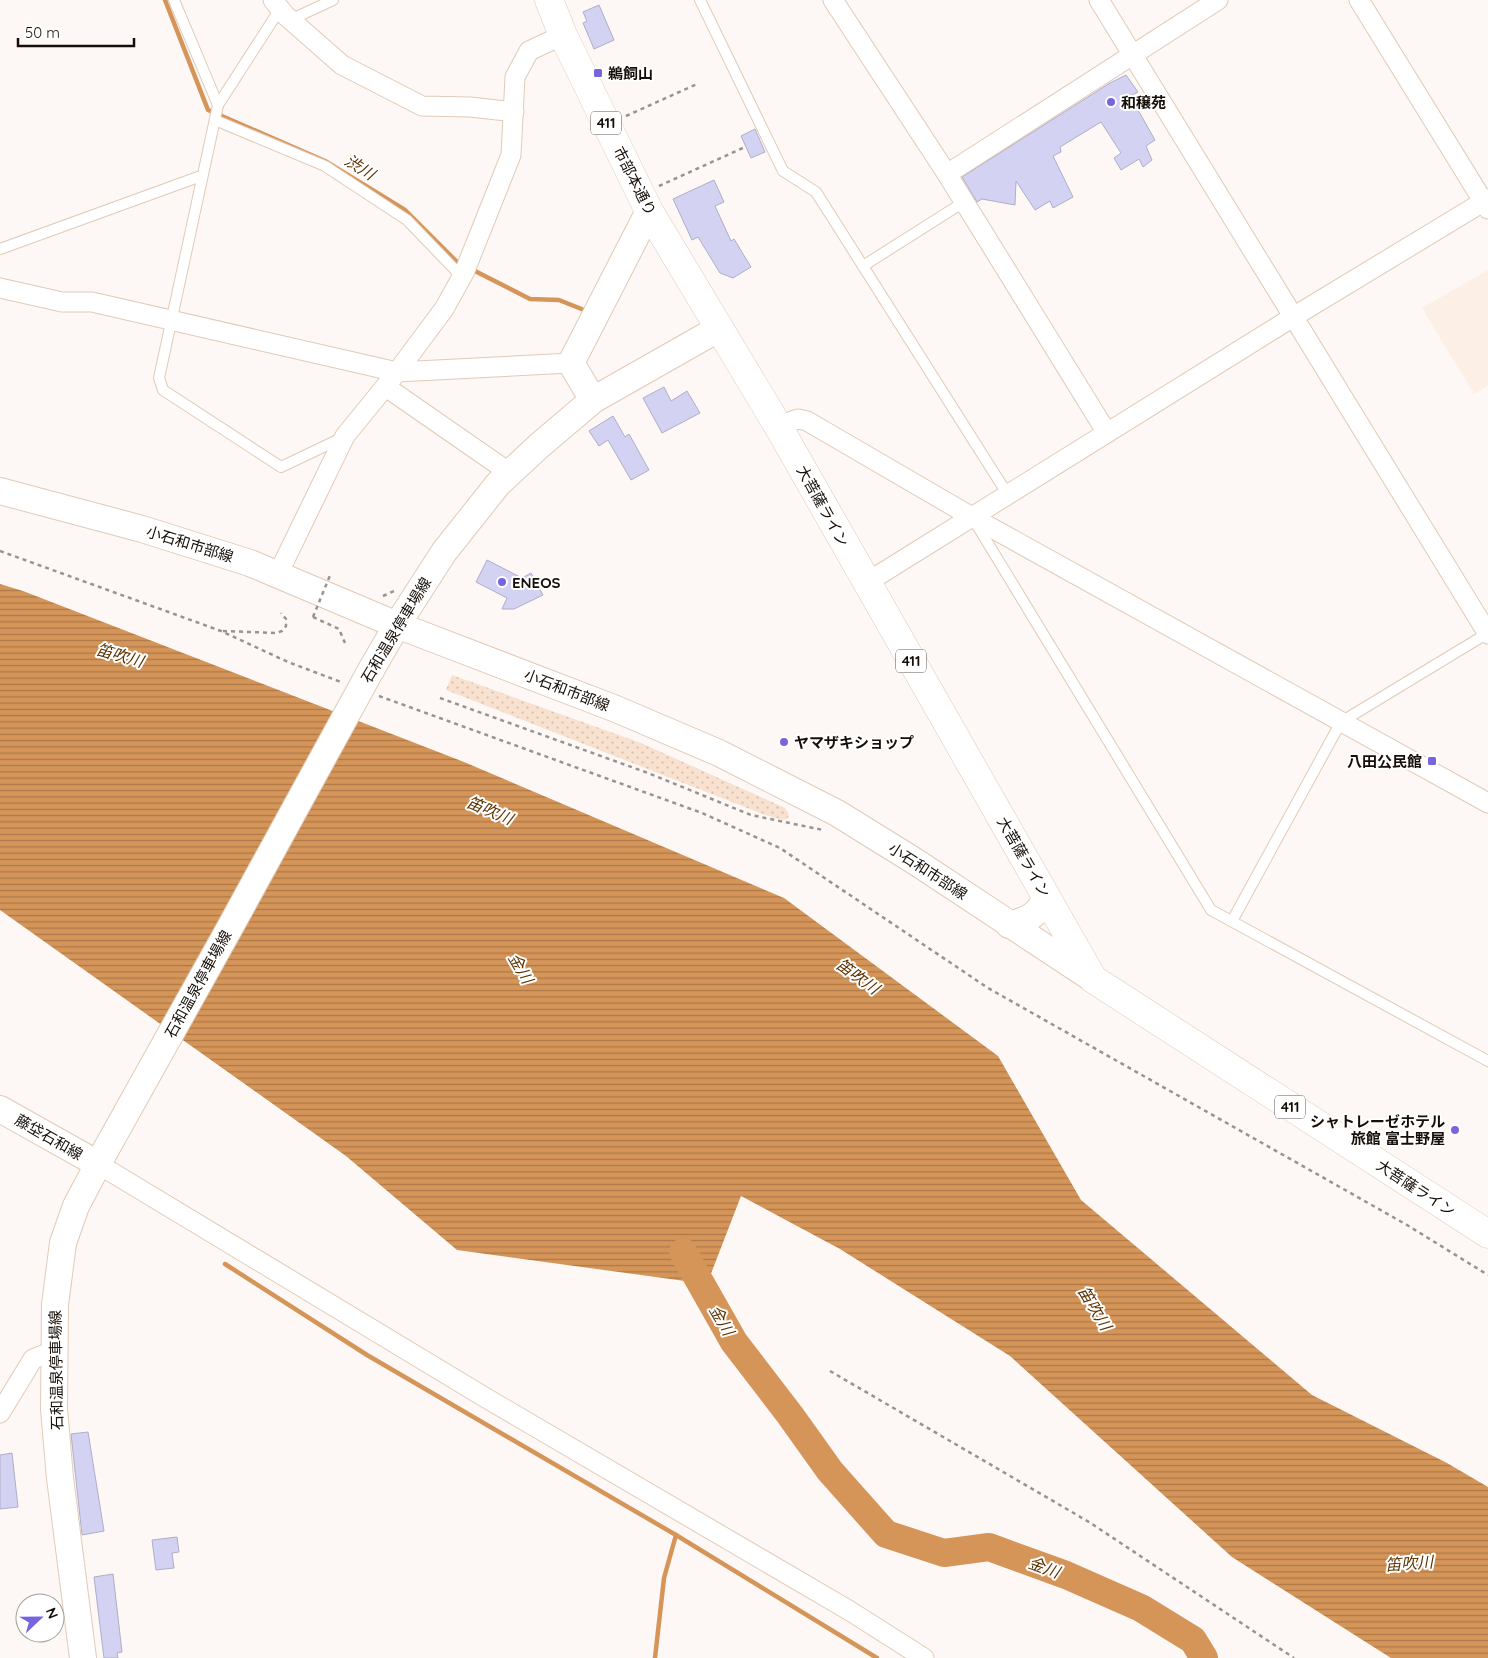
<svg xmlns="http://www.w3.org/2000/svg" width="1488" height="1658" font-family="Quicksand,'Noto Sans JP',sans-serif">
	<defs>
		<pattern id="grass-dots" width="8" height="8" patternUnits="userSpaceOnUse" patternTransform="scale(1.25)"><rect width="8" height="8" fill="#f8e1ce"/><path d="M2 2h.1M6 6h.1" fill="none" stroke="#d4c0af" stroke-width="1.8" stroke-linecap="round"/></pattern>
		<pattern id="water-rules" width="6" height="5" patternUnits="userSpaceOnUse" patternTransform="scale(1.25)"><rect width="6" height="5" fill="#d59559"/><path d="M0 2.5h6" fill="none" stroke="#ac7848"/></pattern>
	</defs>
	<rect width="100%" height="100%" fill="#fdf8f5"/>
	<path fill="#fcf0e6" d="M1488 270V385L1474 394 1422 308Z"/>
	<path fill="url(#grass-dots)" d="M452 675 641 743 785 808 788 813 789 817 784 820 765 815 446 690Z"/>
	<path fill="url(#water-rules)" d="M0 584 23 591 464 762 784 898 998 1056 1081 1200 1312 1395 1447 1463 1488 1487V1658H1391L1232 1557 1010 1356 840 1249 741 1196 707 1284 457 1250 346 1156 0 910Z"/>
	<g fill="none" stroke-linecap="round" stroke-linejoin="round">
		<g stroke="#d59559" stroke-width="4.5">
			<path d="M165 0 208 110 325 161 405 210 458 263 462 265"/>
			<path d="M471 269 530 299 559 300 589 312"/>
			<path d="M225 1264 367 1355 676 1535 877 1658"/>
			<path d="M655 1658 664 1578 676 1535"/>
		</g>
		<path stroke="#d59559" stroke-width="28" d="M683 1252 734 1342 790 1415 830 1471 886 1534 944 1553 989 1547 1066 1575 1141 1608 1193 1640 1204 1658"/>
	</g>
	<g fill="#d3d2f2" stroke="#aeaec7">
		<path d="M599 5 614 40 594 49 583 23 587 21 583 12Z"/>
		<path d="M1126 75 1138 92 1130 96 1155 140 1146 146 1152 160 1143 167 1139 159 1121 170 1114 158 1121 153 1101 122 1060 147 1061 152 1053 156 1073 197 1053 208 1050 201 1035 210 1016 181 1015 205 982 199 977 202 962 177 1110 83Z"/>
		<path d="M755 129 765 152 751 158 741 136Z"/>
		<path d="M714 180 724 202 715 206 731 241 734 239 751 267 733 278 720 273 698 237 692 240 673 199Z"/>
		<path d="M664 387 671 401 687 391 700 413 662 433 643 398Z"/>
		<path d="M613 416 625 437 629 434 649 470 631 480 608 440 599 446 589 431Z"/>
		<path d="M487 560 522 578 531 573 543 595 514 609H502L507 598 476 582Z"/>
		<path d="M88 1432 104 1531 82 1535 71 1434Z"/>
		<path d="M12 1453 18 1507 0 1509V1455Z"/>
		<path d="M177 1537 179 1552 172 1553 174 1568 156 1570 152 1540Z"/>
		<path d="M113 1574 122 1652 117 1653 118 1658H104L94 1577Z"/>
	</g>
	<g fill="none" stroke-linecap="round" stroke-linejoin="round">
		<defs>
			<g id="lane">
				<path d="M174 0 218 105 159 378 163 390 281 467 344 437"/>
				<path d="M700 0 783 171 816 192 1008 495"/>
				<path d="M290 20 333 0"/>
				<path d="M218 105 280 9"/>
				<path d="M215 120 325 166 407 220 462 277"/>
				<path d="M0 249 201 176"/>
				<path d="M863 266 964 202"/>
				<path d="M975 522 1211 910 1488 1061"/>
				<path d="M1232 921 1341 722 1488 633"/>
			</g>
			<g id="street">
				<path d="M273 0 285 15 342 65 422 106 470 107 514 112"/>
				<path d="M833 0 947 174 1107 433"/>
				<path d="M1099 0 1488 634"/>
				<path d="M1359 0 1488 209"/>
				<path d="M947 174 1218 0"/>
				<path d="M0 288 62 302H92L397 372 571 363"/>
				<path d="M386 387 510 473"/>
				<path d="M778 426 798 419 807 421 972 517 1488 803"/>
				<path d="M278 574 345 436 397 372 444 309 464 273 511 155 515 77 529 51 563 35"/>
				<path d="M866 583 1293 317 1488 199"/>
				<path d="M98 1164 486 1398 850 1611 924 1658"/>
				<path d="M0 1413 33 1359 53 1351"/>
			</g>
			<g id="secondary">
				<path d="M593 400 571 363 649 211"/>
				<path d="M0 491 142 529 250 563 397 625 616 709 719 753 837 813 916 862 1093 979"/>
				<path d="M371 670 397 625 444 552 498 484 540 445 593 400 718 329"/>
				<path d="M1009 925C1027 920 1040 915 1046 896"/>
				<path d="M0 1109 98 1164"/>
				<path d="M83 1658 60 1478 54 1409 55 1305 63 1243 76 1206 104 1153"/>
			</g>
			<path id="highway" d="M549 0 563 35 649 211 778 426 1093 979 1488 1234"/>
		</defs>
		<use href="#lane" stroke="#e1cab7" stroke-width="12"/>
		<use href="#street" stroke="#e1cab7" stroke-width="21"/>
		<use href="#secondary" stroke="#e1cab7" stroke-width="28"/>
		<use href="#highway" stroke="#e1cab7" stroke-width="29"/>
		<g stroke="#99938f" stroke-width="2.5" stroke-dasharray="4 4" stroke-linecap="butt">
			<path d="M626 116 697 84"/>
			<path d="M659 186 745 147"/>
			<path d="M0 551 221 631 288 662 341 682"/>
			<path d="M383 596 394 591"/>
			<path d="M313 617 339 629 345 643"/>
			<path d="M223 631 276 633 282 631 286 626V619L281 613"/>
			<path d="M379 696 702 813 780 848 988 988 1407 1225 1488 1275"/>
			<path d="M440 698 648 773 751 815 823 830"/>
			<path d="M830 1371 1089 1522 1294 1658"/>
		</g>
		<use href="#lane" stroke="#fff" stroke-width="10"/>
		<use href="#street" stroke="#fff" stroke-width="19"/>
		<use href="#secondary" stroke="#fff" stroke-width="26"/>
		<use href="#highway" stroke="#fff" stroke-width="28"/>
		<defs>
			<path id="secondary-bridge" d="M104 1153 228 931 371 670"/>
		</defs>
		<use href="#secondary-bridge" stroke="#e1cab7" stroke-width="28" stroke-linecap="butt"/>
		<path stroke="#99938f" stroke-width="2.5" stroke-dasharray="4 4" stroke-linecap="butt" d="M313 617 331 573"/>
		<use href="#secondary-bridge" stroke="#fff" stroke-width="26"/>
	</g>
	<g fill="#7765e0" stroke="#fff" stroke-width="2">
		<rect x="593" y="68" width="10" height="10" rx="2.5"/>
		<circle cx="1111" cy="102" r="5"/>
		<circle cx="502" cy="582" r="5"/>
		<circle cx="784" cy="742" r="5"/>
		<rect x="1427" y="756" width="10" height="10" rx="2.5"/>
		<circle cx="1455" cy="1130" r="5"/>
	</g>
	<g text-anchor="middle" dominant-baseline="central" stroke-width="4" stroke-linejoin="round" paint-order="stroke">
		<g fill="#fff" stroke="#5c5652" stroke-width="1">
			<rect x="591" y="111.5" width="30" height="23" rx="4"/>
			<rect x="896" y="649.5" width="30" height="23" rx="4"/>
			<rect x="1275" y="1095.5" width="30" height="23" rx="4"/>
		</g>
		<g font-size="14" font-weight="bold" fill="#160e08">
			<text x="606" y="123">411</text>
			<text x="911" y="661">411</text>
			<text x="1290" y="1107">411</text>
		</g>
		<g font-size="15" font-weight="bold" fill="#160e08" stroke="#fff" text-anchor="start">
			<text x="608" y="73">鵜飼山</text>
			<text x="1121" y="102">和穣苑</text>
			<text x="512" y="582">ENEOS</text>
			<text x="794" y="742">ヤマザキショップ</text>
			<text x="1422" y="761" text-anchor="end">八田公民館</text>
			<text x="1445" y="1121" text-anchor="end">シャトレーゼホテル<tspan x="1445" dy="17">旅館 富士野屋</tspan></text>
		</g>
		<g font-size="15" fill="#160e08" stroke="#fff">
			<text transform="translate(635 181) rotate(63)">市部本通り</text>
			<text transform="translate(823 506) rotate(61)">大菩薩ライン</text>
			<text transform="translate(190 544) rotate(17)">小石和市部線</text>
			<text transform="translate(396 630) rotate(-59)">石和温泉停車場線</text>
			<text transform="translate(567 690) rotate(21)">小石和市部線</text>
			<text transform="translate(1024 857) rotate(60)">大菩薩ライン</text>
			<text transform="translate(928 871) rotate(33)">小石和市部線</text>
			<text transform="translate(198 984) rotate(-61)">石和温泉停車場線</text>
			<text transform="translate(49 1137) rotate(30)">藤垈石和線</text>
			<text transform="translate(1416 1188) rotate(33)">大菩薩ライン</text>
			<text transform="translate(56 1370) rotate(-91)">石和温泉停車場線</text>
		</g>
		<g font-size="16" font-style="italic" fill="#5c3200" stroke="#fff">
			<text transform="translate(360 167) rotate(32)">渋川</text>
			<text transform="translate(120 655) rotate(16)">笛吹川</text>
			<text transform="translate(490 810) rotate(23)">笛吹川</text>
			<text transform="translate(521 968) rotate(60)">金川</text>
			<text transform="translate(858 976) rotate(36)">笛吹川</text>
			<text transform="translate(1095 1308) rotate(59)">笛吹川</text>
			<text transform="translate(722 1320) rotate(60)">金川</text>
			<text transform="translate(1409 1563) rotate(-4)">笛吹川</text>
			<text transform="translate(1044 1567) rotate(20)">金川</text>
		</g>
	</g>
	<g transform="translate(40 1618) rotate(68)"><circle r="24" fill="#ffffff" stroke="#a29f9c"/>
	<path d="M0-4L9 19L0 12L-9 19Z" fill="#7765e0"/>
	<text y="-8" font-size="14" font-weight="bold" text-anchor="middle" fill="#160e08">N</text>
	</g>
	<path d="M18 38v8h116v-8" fill="none" stroke="#160e08" stroke-width="2.5"/>
	<text x="25" y="38" font-size="15" fill="#160e08" stroke="#ffffff" stroke-width="4" paint-order="stroke">50 m</text>
</svg>
